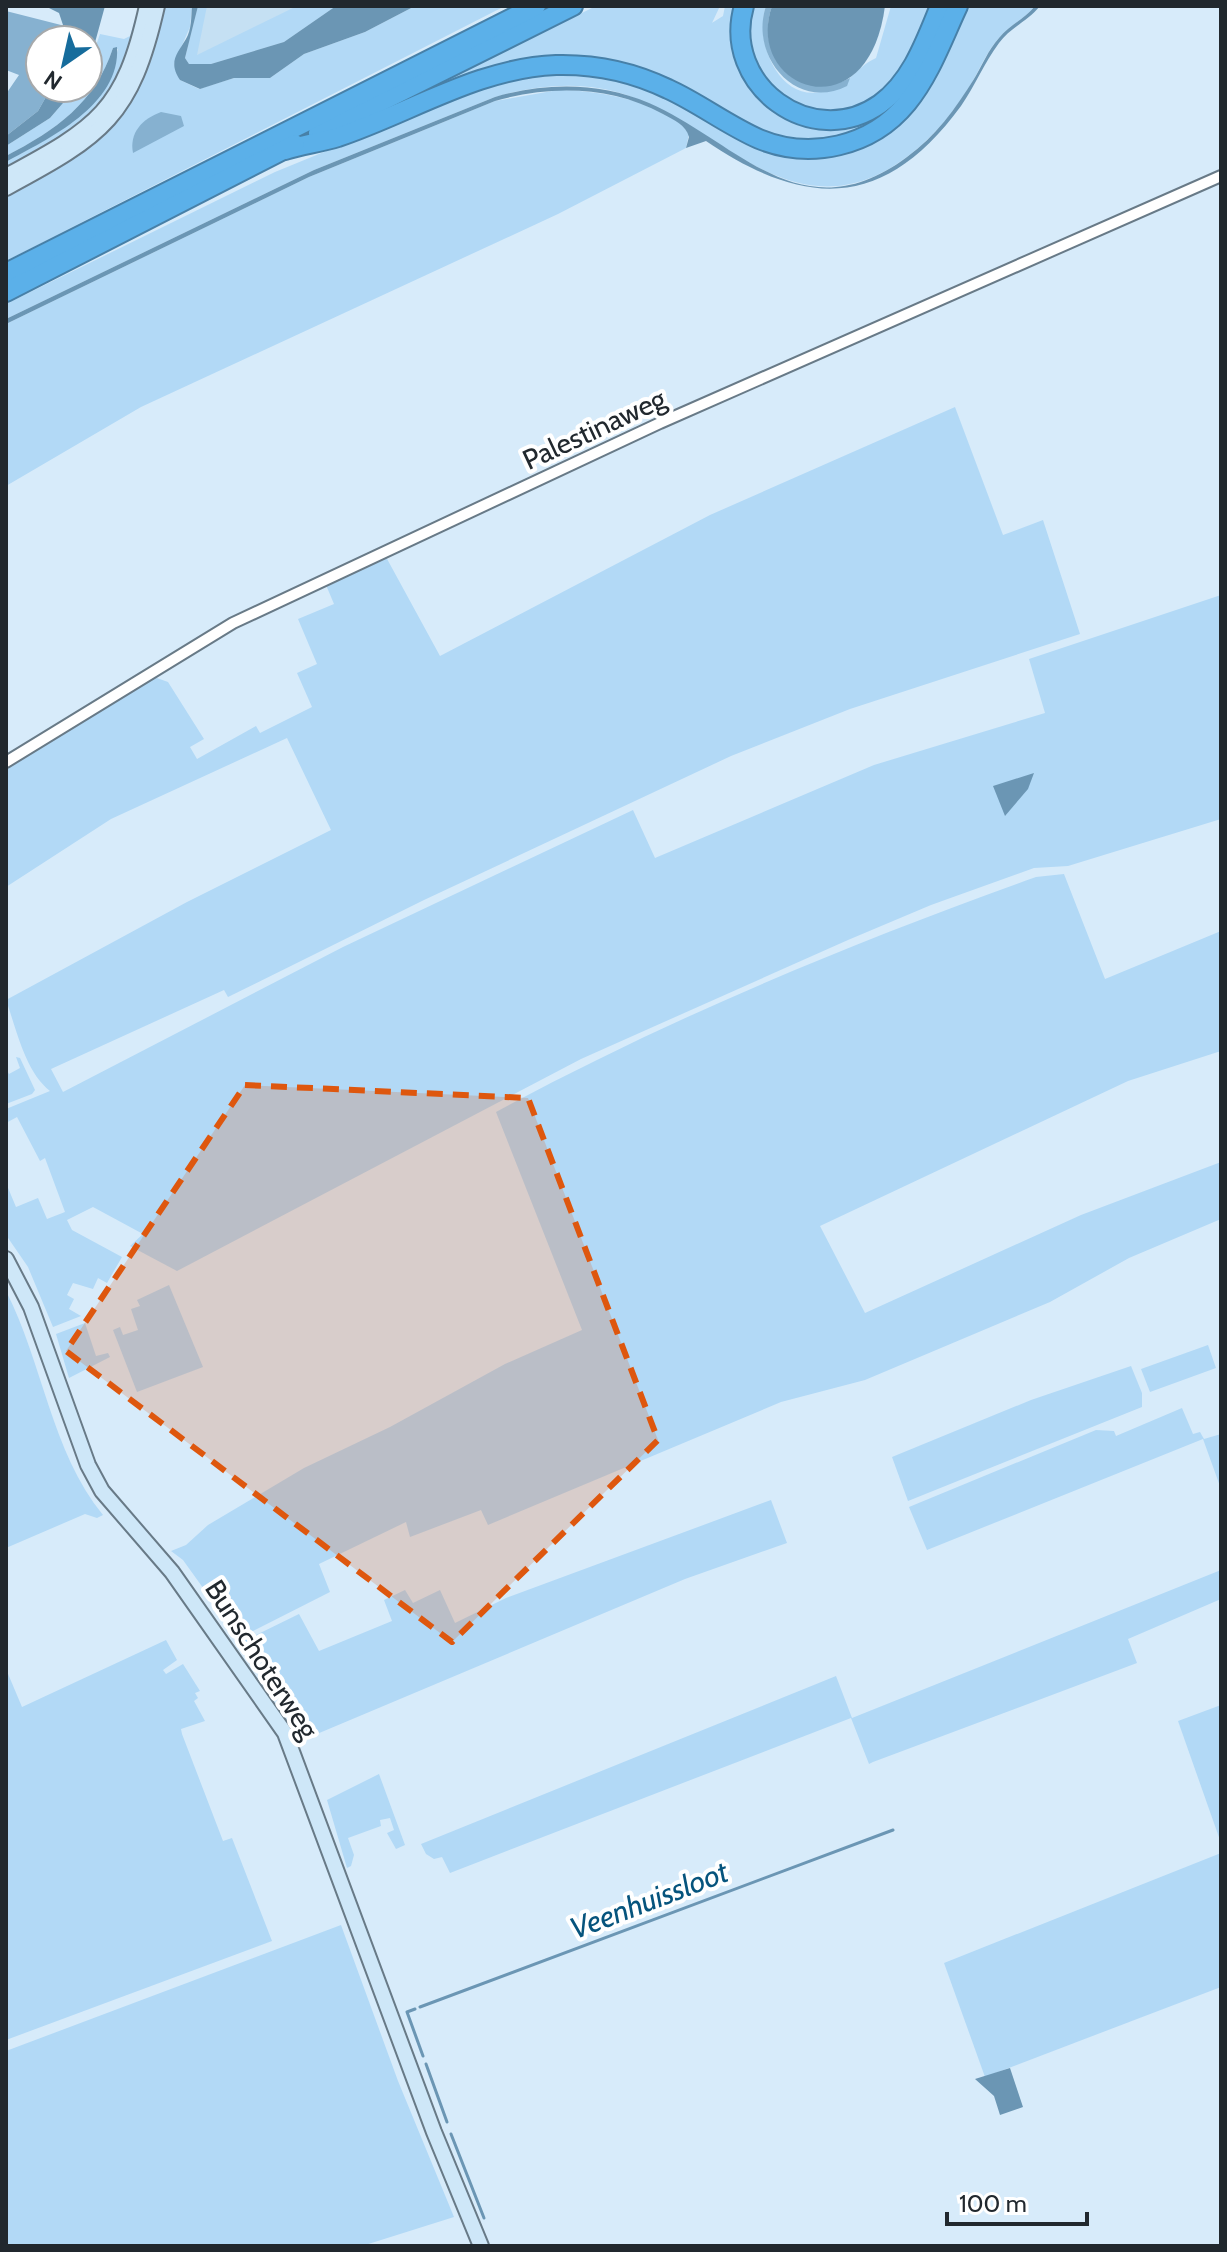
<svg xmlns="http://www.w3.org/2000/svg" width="1227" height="2252" font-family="Cabin,sans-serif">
	<rect width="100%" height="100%" fill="#d7ebfa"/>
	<path fill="#c5e0f3" d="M195 6H389L195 79 186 42Z"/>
	<g fill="#b2d9f6">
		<path d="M139 6H144L134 52 98 115 6 173V162C57 134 105 110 118 49L113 48C95 103 56 130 6 156V146L50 118 76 88H88V68L100 34 124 39 130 36Z"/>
		<path d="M161 6H192L190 27 174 64 180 80 199 89 234 78H270L304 54 365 32 415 6H505L6 261V192L77 152Z"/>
		<path d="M198 6H207L197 55 297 6H336L284 42 211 64H189L185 58Z"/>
		<path d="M596 6H720L712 23 659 56 723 16 725 6H740V58L808 121 909 95 859 136 787 143 722 115 576 62 383 112Z"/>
		<path d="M752 6H766C754 40 778 100 820 92 851 86 854 68 876 58L891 6H935C918 38 904 78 873 98 832 126 773 106 754 61 746 43 749 24 752 6Z"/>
		<path d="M962 6H1035C1025 19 1009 25 999 38 987 51 980 69 971 84 955 110 936 134 912 153 802 240 728 134 632 97 589 80 539 84 495 97L314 170 6 319V304L275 172 475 90 516 78 575 73 619 79 667 97 743 140 863 146Z"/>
		<path d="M558 90C593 90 670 101 689 134L686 148 558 214 141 407 6 486V324L309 177 495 101Z"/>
		<path d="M955 407 1003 535 1043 520 1080 634 850 709 731 756 424 900 228 997 224 990 51 1069 63 1092 343 947 633 810 655 858 874 765 1045 713 1029 659 1221 595V819L1068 866 1034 868 931 905 848 940 581 1059 177 1271 130 1246 143 1234 93 1207 67 1220 72 1230 122 1257 107 1283 98 1278 93 1289 73 1283 67 1295 74 1299 69 1309 81 1316 53 1327 28 1267 6 1235V1183L16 1207 38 1198 47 1219 65 1212 45 1158 40 1161 17 1117 6 1123V1109L50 1091C25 1071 17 1031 6 1000L187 902 331 830 287 738 111 819 6 887V767L154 677 168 682 204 739 190 747 197 759 256 726 260 733 312 707 297 673 317 664 298 619 334 604 326 585 386 557 440 656 710 515Z"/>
		<path d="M1064 874 1105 979 1221 931V1051L1128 1081 820 1226 865 1313 1081 1215 1221 1162V1219L1129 1258 1050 1302 865 1380 781 1402 488 1525 481 1510 410 1537 406 1522 319 1564 330 1592 239 1638 183 1560 171 1551 186 1545 208 1525 304 1468 390 1427 505 1364 582 1330 496 1112C668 1019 851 943 1036 877Z"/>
		<path d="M16 1057 20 1058 35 1090 32 1094 6 1104V1069L9 1074 20 1068Z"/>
		<path d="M169 1285 203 1367 137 1392 113 1330 120 1327 123 1335 138 1330 131 1309 140 1306 137 1300Z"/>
		<path d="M6 1291C43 1363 51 1451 103 1515L97 1518 85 1514 6 1548Z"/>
		<path d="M85 1323 96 1356 108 1353 110 1357 69 1378 56 1334Z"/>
		<path d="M1208 1345 1216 1368 1150 1392 1141 1369Z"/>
		<path d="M1131 1366 1142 1393V1407L908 1501 892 1457 1031 1400Z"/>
		<path d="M1182 1408 1193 1434 1200 1432 1204 1439 1221 1434V1489L1203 1439 927 1550 909 1507 1096 1430 1114 1431 1116 1436Z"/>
		<path d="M771 1500 787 1543 685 1579 305 1739 242 1642 299 1614 319 1651 392 1621 384 1600 405 1590 413 1603 440 1590 455 1623 506 1598Z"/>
		<path d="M1221 1570V1599L1128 1639 1137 1663 873 1762 869 1764 851 1718 450 1873 442 1857 434 1859 426 1854 421 1844 836 1676 852 1718Z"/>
		<path d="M166 1640 177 1660 163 1670 166 1674 183 1664 200 1691 195 1693 198 1698 194 1701 205 1721 181 1729 182 1734 223 1841 232 1838 272 1941 6 2040V1669L22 1707Z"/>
		<path d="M1221 1705V1843L1178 1721Z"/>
		<path d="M379 1774 405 1845 396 1849 387 1833 394 1830 390 1818 380 1820 381 1826 348 1838 354 1855 351 1866 347 1868 327 1800Z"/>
		<path d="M1221 1853V1987L985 2077 944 1963Z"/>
		<path d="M341 1925 398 2081 454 2217 362 2246H6V2051Z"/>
	</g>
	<g fill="#86b1d0">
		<path d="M766 6H772C754 58 800 103 850 78L847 86C796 112 749 56 766 6Z"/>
		<path d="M6 11 65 26 68 40H40V88H51L38 111 6 136V94L19 75 6 70Z"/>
		<path d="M161 112 181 116 184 126 133 153C129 133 142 119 161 112Z"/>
	</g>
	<g fill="#6b96b4">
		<path d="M45 6H105L88 68V40H68L59 13Z"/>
		<path d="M192 6H198L185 58 189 64H211L284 42 336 6H415L365 32 304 54 270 78H234L200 89 180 80C168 62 177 54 186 39 192 29 191 17 192 6Z"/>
		<path d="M772 6H885C868 136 743 89 772 6Z"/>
		<path d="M1035 6H1040C1028 21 1010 28 999 43 984 63 975 86 961 106 885 210 806 209 706 141L686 148 689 137C686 125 674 120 663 114 611 86 551 85 495 101L309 177 6 324V319L314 170 495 97C546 82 600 82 649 103 737 141 801 236 907 157 935 137 956 108 974 79 982 66 988 50 999 38 1009 25 1025 19 1035 6Z"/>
		<path d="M117 47C121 105 48 139 6 162V156C56 130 95 103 113 48Z"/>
		<path d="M51 88H76L50 118 6 146V136L38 111Z"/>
		<path d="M1034 773 1028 789 1005 816 993 786Z"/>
		<path d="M1010 2068 1023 2107 1000 2115 994 2096 975 2079Z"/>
	</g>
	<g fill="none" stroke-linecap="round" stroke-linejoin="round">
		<g stroke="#6b96b4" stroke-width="3">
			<path d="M420 2007 893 1830"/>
			<path d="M415 2009 407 2012 423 2056"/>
			<path d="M426 2064 447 2122"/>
			<path d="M451 2134 484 2218"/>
		</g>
		<defs>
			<path id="street" d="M6 762 233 623 660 423 1221 176"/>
			<g id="secondary">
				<path d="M6 176C97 127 124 111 147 6"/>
				<path d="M6 188C103 136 132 117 157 6"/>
				<path d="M6 1259 31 1307 88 1465 102 1491 172 1572 285 1733 434 2132 481 2246"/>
			</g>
			<g id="highway">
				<path d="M744 6C721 85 812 152 880 104 912 81 926 40 940 6"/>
				<path d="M318 133 573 6"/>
				<path d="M285 150C302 145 321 142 338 137 410 113 478 68 556 65 595 64 633 72 668 89 699 103 727 125 759 139 810 160 871 147 907 103 930 75 943 38 958 6"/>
				<path d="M6 273 536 6"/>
				<path d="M6 292 295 144"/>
			</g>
		</defs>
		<use href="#street" stroke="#687a87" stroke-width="14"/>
		<use href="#secondary" stroke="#687a87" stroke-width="18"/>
		<use href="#highway" stroke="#4780a8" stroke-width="22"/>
		<use href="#street" stroke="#fff" stroke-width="10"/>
		<use href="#secondary" stroke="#cee7f8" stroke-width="14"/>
		<use href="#highway" stroke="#5bb0e9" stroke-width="18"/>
	</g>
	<path fill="#de570e" fill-opacity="0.2" stroke="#de570e" stroke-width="6" stroke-dasharray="16 10" stroke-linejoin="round" d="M245 1085 528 1098 658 1440 452 1642 66 1351Z"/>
	<g text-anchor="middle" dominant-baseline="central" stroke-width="8" stroke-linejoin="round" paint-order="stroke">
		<g font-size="28" fill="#21282e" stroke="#fff">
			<text transform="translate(594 429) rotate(-25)">Palestinaweg</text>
			<text transform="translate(262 1659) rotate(57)">Bunschoterweg</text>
		</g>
		<g font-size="30" font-style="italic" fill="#06547d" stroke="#fff">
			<text transform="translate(649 1900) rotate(-21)">Veenhuissloot</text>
		</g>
	</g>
	<rect width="1227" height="2252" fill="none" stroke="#21282e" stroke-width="16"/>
	<g transform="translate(64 64) rotate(214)"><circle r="38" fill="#ffffff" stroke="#a6a9ab" stroke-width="2"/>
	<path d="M0-6L14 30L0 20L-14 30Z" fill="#166c9c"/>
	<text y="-12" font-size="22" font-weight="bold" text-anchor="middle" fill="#21282e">N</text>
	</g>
	<path d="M947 2212v12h140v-12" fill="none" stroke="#21282e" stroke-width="4"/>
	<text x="959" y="2212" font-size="24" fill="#21282e" stroke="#ffffff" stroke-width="6" paint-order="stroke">100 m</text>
</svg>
